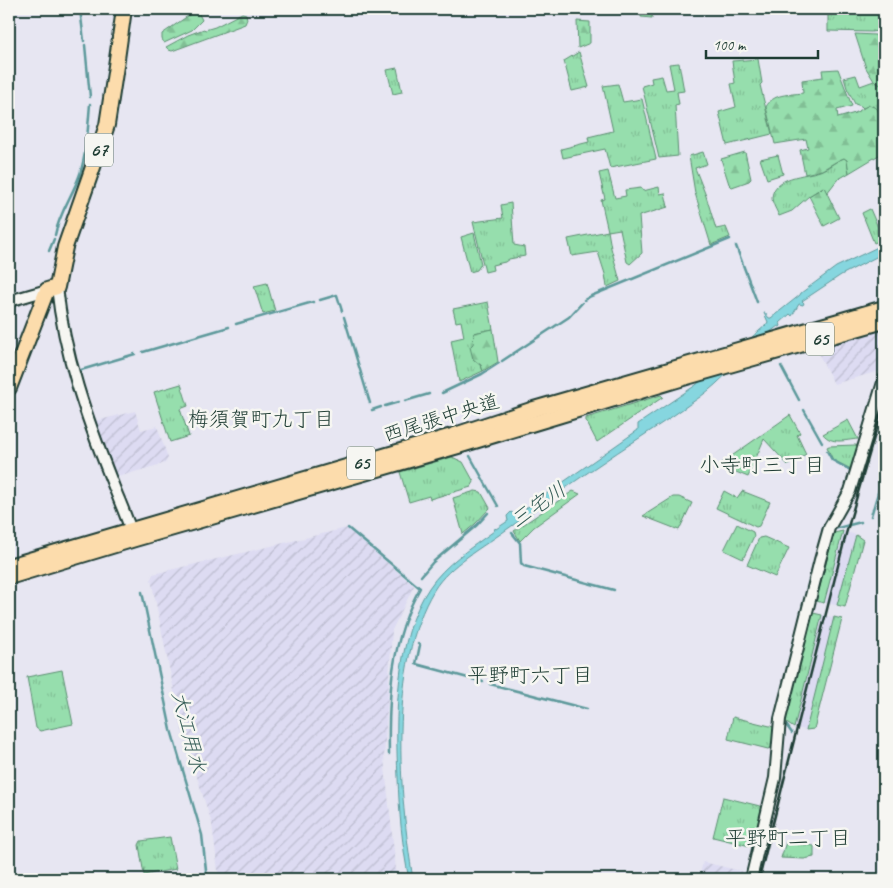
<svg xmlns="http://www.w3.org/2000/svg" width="893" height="888" font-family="Caveat,'Klee One',sans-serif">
	<defs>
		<pattern id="industrial-furrows" width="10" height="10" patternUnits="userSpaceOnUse" patternTransform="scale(1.25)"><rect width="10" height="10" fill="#dddbf2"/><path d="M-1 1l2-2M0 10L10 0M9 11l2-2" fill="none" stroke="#bdbdd0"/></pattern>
		<pattern id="grass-tufts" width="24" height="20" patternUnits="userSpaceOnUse" patternTransform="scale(1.25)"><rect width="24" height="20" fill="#96dead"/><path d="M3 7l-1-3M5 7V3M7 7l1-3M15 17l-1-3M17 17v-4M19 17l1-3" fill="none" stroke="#81bf95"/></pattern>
		<pattern id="forest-firs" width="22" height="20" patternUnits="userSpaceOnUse" patternTransform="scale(1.25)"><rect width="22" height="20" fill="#96dead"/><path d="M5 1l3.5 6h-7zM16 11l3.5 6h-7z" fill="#81bf95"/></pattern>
	</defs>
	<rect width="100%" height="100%" fill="#e7e6f2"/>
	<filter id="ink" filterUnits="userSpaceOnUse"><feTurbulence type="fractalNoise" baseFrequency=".02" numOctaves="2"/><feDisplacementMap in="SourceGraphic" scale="10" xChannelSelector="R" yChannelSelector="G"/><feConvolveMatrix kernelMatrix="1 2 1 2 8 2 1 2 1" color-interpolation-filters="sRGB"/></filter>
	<g filter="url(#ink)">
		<g fill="#dddbf2">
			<path d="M843 531 856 535 863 540 845 607 816 601 834 533Z"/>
			<path d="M813 613 842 619 814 729 806 730 794 728 785 722Z"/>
		</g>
		<g fill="url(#industrial-furrows)">
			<path d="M884 329V367L879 371 834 384 816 349Z"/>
			<path d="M135 411 141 430 157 426 168 458 165 463 121 476 116 474 96 421Z"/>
			<path d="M347 528 414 586 392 630 384 758 397 879H219L212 824 182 730 151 579 153 574Z"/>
			<path d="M703 862 745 872 747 877V879H699Z"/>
		</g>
		<g fill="url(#grass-tufts)" stroke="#5a8e70">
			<path d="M641 9H653L652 18 641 17Z"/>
			<path d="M828 9H884V30L871 32 828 31Z"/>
			<path d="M579 52 589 87 572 91 564 61Z"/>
			<path d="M758 59 762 83 760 85 772 134 727 145 719 112 736 107 731 84 735 83 732 61Z"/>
			<path d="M679 63 684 91 677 92 679 104 675 105 678 156 659 158 642 86 652 83 651 78 662 76 666 90 674 89 669 64Z"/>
			<path d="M397 68 402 92 393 94 387 70Z"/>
			<path d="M856 75 860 86 874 81 884 87V118L876 109 870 105 863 108 861 106 855 104 847 88 844 78Z"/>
			<path d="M618 84 623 102 642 99 656 159 610 168 605 149 563 158 561 149 589 142 588 137 613 131 603 86Z"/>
			<path d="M703 152 707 164 695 168 706 196 716 229 726 227 730 237 711 245 695 193 689 156Z"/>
			<path d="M778 155 783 174 767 179 760 159Z"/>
			<path d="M844 158 847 160 849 173 837 180 827 193 823 187 809 196 792 211 779 216C777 211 772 203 772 198 773 176 805 176 820 171 829 168 835 161 844 158Z"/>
			<path d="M608 171 615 198 626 196 625 190 641 188 643 191 659 187 660 194 665 193 668 207 639 216 642 253 630 264 627 262 620 229 608 231 611 248 620 281 607 287 605 274 598 252 572 256 568 239 608 231 601 200 605 199 599 173Z"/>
			<path d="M511 203 514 245 524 247 525 256 509 259 505 262 492 265 493 270 485 272 473 222 503 218 501 205Z"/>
			<path d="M870 209 883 239 874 243 862 213Z"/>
			<path d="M474 233 481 264 477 270 470 272 461 237Z"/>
			<path d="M267 283 275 311 263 314 254 286Z"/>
			<path d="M488 302 493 329 474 333 473 359 481 366 483 371 459 382 451 340 464 337 461 321 456 322 453 309Z"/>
			<path d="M181 384 188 406 180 409 189 436 170 442 154 392Z"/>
			<path d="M661 395 663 397 597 442 586 421V418Z"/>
			<path d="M790 415 800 433 797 435 806 454 788 465 764 439 748 477 719 465Z"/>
			<path d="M848 420 858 439C845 440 832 445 823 434Z"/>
			<path d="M855 445 860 446 853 470 833 460 827 447 829 446Z"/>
			<path d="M452 457 463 462 474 482 471 487 430 499 429 496 409 502 400 472Z"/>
			<path d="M475 491 481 492 490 508 475 524 463 534 453 498Z"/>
			<path d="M573 491 580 494 534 527 520 541 514 531Z"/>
			<path d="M724 491 737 498 742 491 770 502 759 526 756 527 716 508Z"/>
			<path d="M673 497H679L692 503 679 530 643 516Z"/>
			<path d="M737 524 753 532 754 536 743 559 724 550Z"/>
			<path d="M843 531 824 603 816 601 834 533Z"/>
			<path d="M856 535 863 540 845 607 837 605Z"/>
			<path d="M764 537 789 548 775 577 747 565 759 538Z"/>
			<path d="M813 613 822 615 794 728 785 722Z"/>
			<path d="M834 617 842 619 814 729 806 730Z"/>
			<path d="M62 670 73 724 40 731 36 728 27 677Z"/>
			<path d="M733 717 774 727 773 747 768 749 728 739Z"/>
			<path d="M723 797 764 807 754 847 713 837Z"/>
			<path d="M170 837 176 869 144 875 139 845 141 841Z"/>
			<path d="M786 842 814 846V857L804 859 781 858Z"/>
		</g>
		<g fill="url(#forest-firs)" stroke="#5a8e70">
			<path d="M195 11 198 12 202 20 192 30 164 43 162 39V34Z"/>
			<path d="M242 13 246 14 247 19 245 24 172 51 169 50 166 47 188 35 204 29 205 30 215 27Z"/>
			<path d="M577 21 590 22V43L578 48Z"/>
			<path d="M855 34 875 35 884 46V87L874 81 866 68Z"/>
			<path d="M838 69 852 106 837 110 838 118 855 113 869 105 876 108 884 118V152L849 173 847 160 844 158 839 160 822 170 805 174 800 150 808 148 806 139 775 144 766 107C773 93 789 95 803 93L802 80 823 77 822 70Z"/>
			<path d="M745 152 751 179 749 181 732 187 729 184 721 159Z"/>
			<path d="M824 187 839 218 824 226 809 196Z"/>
			<path d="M493 329 498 362 483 371 481 365 473 359 470 347 473 344 474 333Z"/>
		</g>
		<path fill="#86d6df" stroke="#5d999b" d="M884 244V253L841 275 802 301 804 303 803 305 799 304 792 316 790 314 780 323 781 326 780 327 778 326C771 331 764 337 757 343 738 361 721 382 700 397 664 423 626 446 590 471 562 490 534 511 506 530 483 547 449 565 434 590 388 666 399 794 413 879H409C402 846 399 811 398 777 395 718 395 639 429 588 445 564 471 548 494 531L495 528 496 529 508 521 507 516 511 512 516 515 638 430V424L696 385 766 325 768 322 764 313H765L769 318H771L800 295 801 293 836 267Z"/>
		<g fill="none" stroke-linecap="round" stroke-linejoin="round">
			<g stroke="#5d999b" stroke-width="2.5">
				<path d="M80 9 84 41"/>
				<path d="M85 45 90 97"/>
				<path d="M55 235C59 213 73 195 80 174 87 151 88 127 90 104"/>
				<path d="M736 246 757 302"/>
				<path d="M49 251 54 239"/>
				<path d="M320 300 337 295 342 311"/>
				<path d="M584 300 591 296 730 239"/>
				<path d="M344 317 370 403"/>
				<path d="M236 324 313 302"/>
				<path d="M143 352 229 327"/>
				<path d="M502 361 569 317 582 303"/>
				<path d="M781 366 799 400"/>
				<path d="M81 370 135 354"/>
				<path d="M442 393 482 374 499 363"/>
				<path d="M405 401 429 394"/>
				<path d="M385 406 399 402"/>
				<path d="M372 410 381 407"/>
				<path d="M804 410 822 442"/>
				<path d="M827 451 832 460 852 471V473"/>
				<path d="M470 456 498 506"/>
				<path d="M871 516 883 476H884"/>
				<path d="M348 528 420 588C391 639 388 697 389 754"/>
				<path d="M834 529 861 522"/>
				<path d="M512 533 520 543 521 563 524 566 614 590"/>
				<path d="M421 576 433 562 477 525 488 513"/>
				<path d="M142 592 171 730 202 835 207 879"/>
				<path d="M814 605 831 539"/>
				<path d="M418 644 420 645 416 664 483 682"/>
				<path d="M800 659 812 613"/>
				<path d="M490 684 587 709"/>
				<path d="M784 722 792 733"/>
			</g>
			<defs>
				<g id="tertiary">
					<path d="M57 287C64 355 87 419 112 482 119 500 127 518 133 536"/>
					<path d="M9 301 47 290"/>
					<path d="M751 879 775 778 780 719 820 560 829 528 850 491 884 379"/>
				</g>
				<g id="primary">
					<path d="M9 388 47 290 57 287 65 247 93 167 107 125 116 66 124 9"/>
					<path d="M9 566 452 436 534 409 884 308"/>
					<path d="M9 577 135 539 458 446 687 377 884 321"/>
				</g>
			</defs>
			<use href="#tertiary" stroke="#1f3d34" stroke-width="14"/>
			<use href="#primary" stroke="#1f3d34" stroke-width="18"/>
			<use href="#tertiary" stroke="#f6f6f2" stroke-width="10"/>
			<use href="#primary" stroke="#fcdcac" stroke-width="14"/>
			<path stroke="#1f3d34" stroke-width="2.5" d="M759 879 846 534 884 403"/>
		</g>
	</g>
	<g text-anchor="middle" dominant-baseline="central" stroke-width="5" stroke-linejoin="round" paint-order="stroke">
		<g fill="#f6f6f2" stroke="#60746d" stroke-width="1">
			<rect x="85" y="133.5" width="28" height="33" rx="4"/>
			<rect x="806" y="322.5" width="28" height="33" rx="4"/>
			<rect x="347" y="446.5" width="28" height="33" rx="4"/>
		</g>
		<g font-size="19" font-weight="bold" fill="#1f3d34">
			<text x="99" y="150">67</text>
			<text x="820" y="339">65</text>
			<text x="361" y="463">65</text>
		</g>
		<g font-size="20" fill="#1f3d34" stroke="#f6f6f2">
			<text transform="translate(441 418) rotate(-17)">西尾張中央道</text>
		</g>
		<g font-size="21" fill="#1f3d34" stroke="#f6f6f2">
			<text x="261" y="419">梅須賀町九丁目</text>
			<text x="762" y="465">小寺町三丁目</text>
			<text x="530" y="675">平野町六丁目</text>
			<text x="788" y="838">平野町二丁目</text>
		</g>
		<g font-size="21" font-style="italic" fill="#345c56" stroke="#f6f6f2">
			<text transform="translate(538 505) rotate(-35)">三宅川</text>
			<text transform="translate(189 732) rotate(76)">大江用水</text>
		</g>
	</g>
	<rect width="893" height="888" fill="none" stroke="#f6f6f2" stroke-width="30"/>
	<rect x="15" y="15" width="863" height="858" fill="none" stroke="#1f3d34" stroke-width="2" filter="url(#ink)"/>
	<path d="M706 50v8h112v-8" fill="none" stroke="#1f3d34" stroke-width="2.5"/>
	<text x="713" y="50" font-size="15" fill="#1f3d34" stroke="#f6f6f2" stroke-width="4" paint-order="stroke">100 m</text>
</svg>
